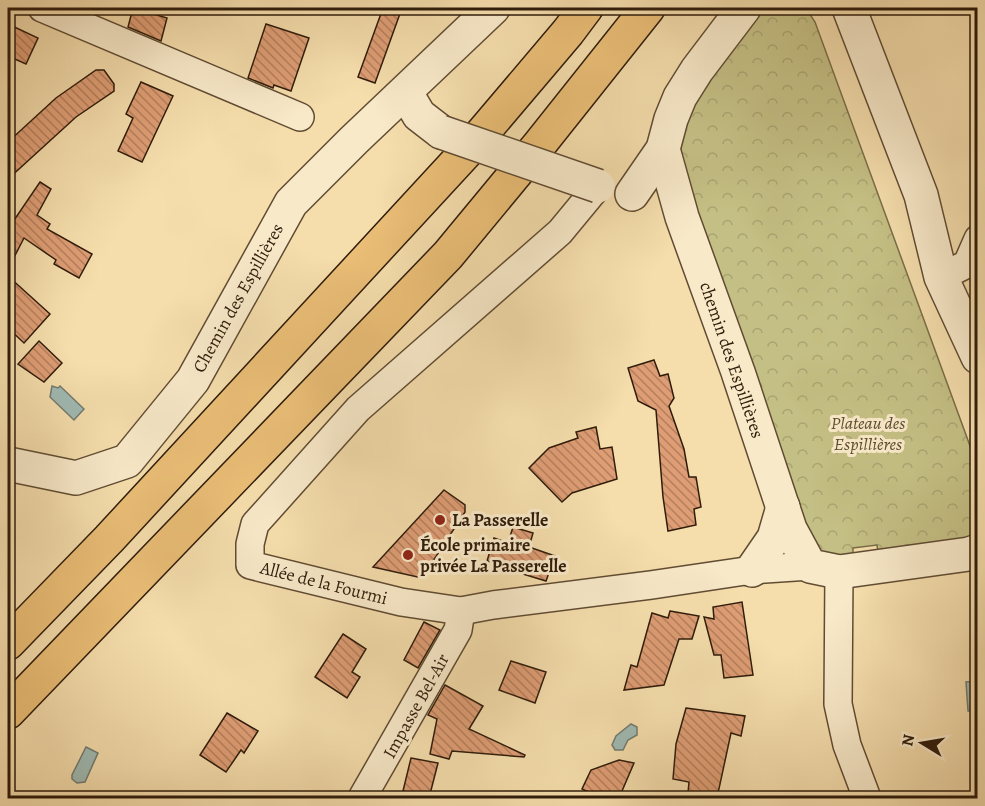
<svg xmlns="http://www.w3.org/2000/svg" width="985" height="806" font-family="Alegreya,serif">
	<defs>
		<pattern id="park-crowns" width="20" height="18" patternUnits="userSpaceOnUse" patternTransform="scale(1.5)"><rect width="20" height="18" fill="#c4bf84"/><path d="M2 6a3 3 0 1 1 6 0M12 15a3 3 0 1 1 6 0" fill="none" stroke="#a9a471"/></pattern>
		<pattern id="building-back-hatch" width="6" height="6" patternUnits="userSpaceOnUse" patternTransform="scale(1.5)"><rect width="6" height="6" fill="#de9d74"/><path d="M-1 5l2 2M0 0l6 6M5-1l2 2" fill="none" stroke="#b47f5d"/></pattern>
	</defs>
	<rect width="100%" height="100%" fill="#f5ddac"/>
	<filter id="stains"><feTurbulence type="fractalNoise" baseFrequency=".00333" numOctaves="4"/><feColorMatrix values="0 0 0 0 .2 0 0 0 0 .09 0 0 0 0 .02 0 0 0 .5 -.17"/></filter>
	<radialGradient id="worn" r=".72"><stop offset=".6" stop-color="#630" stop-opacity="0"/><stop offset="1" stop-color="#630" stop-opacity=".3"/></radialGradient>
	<path fill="url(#park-crowns)" stroke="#7a6e48" stroke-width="1.5" d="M752 8H806L815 22 977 465V534L966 543 878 552 877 545 853 548V555L833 556 814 549 683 183 680 154V122Z"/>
	<g fill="#9fbab3" stroke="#727b70" stroke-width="1.5">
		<path d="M52 386 58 388 60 386 84 409 74 420 50 397Z"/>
		<path d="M977 681 978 715 976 716 972 714 971 711H968L966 682Z"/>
		<path d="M631 724 637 727V735L628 740 623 750H615L612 745 616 736Z"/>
		<path d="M86 747 98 753 85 782 77 783 72 779V775Z"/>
	</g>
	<g fill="url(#building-back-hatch)" stroke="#2f1c0b" stroke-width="1.5">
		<path d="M133 8 167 18 161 41 128 27Z"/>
		<path d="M383 8H402L375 83 358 77Z"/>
		<path d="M8 24 38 38 26 64 8 56Z"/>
		<path d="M266 24 309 38 291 91 274 85 273 88 248 78Z"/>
		<path d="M96 70H104L114 84V91L76 117 8 179V142L56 98Z"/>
		<path d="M141 82 173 96 142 162 118 151 133 118 126 114Z"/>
		<path d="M40 182 51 189 37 215 50 224 47 229 92 254 79 278 54 264 56 260 24 238 8 269V229Z"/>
		<path d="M8 276 50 314 24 343 8 328Z"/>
		<path d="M39 341 62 363 44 382 18 364Z"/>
		<path d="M654 360 660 376 668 374 674 398 669 406 684 449 689 477H696L701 507 694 509 696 525 668 531 663 497 656 410 638 401 628 368Z"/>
		<path d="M596 427 600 449 612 447 617 479 572 493 562 502 529 468 549 448 578 438 576 432Z"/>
		<path d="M444 490 465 505V512L422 578 373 567Z"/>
		<path d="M513 527 533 533 529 547 555 556 546 581 500 567 501 565 487 561 494 538 508 543Z"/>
		<path d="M742 602 753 675 724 678 721 655H714L704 617 714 619 713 607Z"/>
		<path d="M670 611 699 616 692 639H679L664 685 624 690 631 665 637 667 652 613 668 618Z"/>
		<path d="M424 622 440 630 418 668 404 660Z"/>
		<path d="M343 634 366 649 352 672 360 677 347 698 315 677Z"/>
		<path d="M511 661 546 672 535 703 499 690Z"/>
		<path d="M445 685 483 706 469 729 525 755 524 757 452 751 449 759 430 754 437 719 428 715Z"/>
		<path d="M686 708 745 716 741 736 731 733 717 798 688 793 689 782 673 779 676 744Z"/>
		<path d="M227 713 258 731 244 753 241 750 226 772 200 755Z"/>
		<path d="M411 758 438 763 429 798 403 791Z"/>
		<path d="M619 760 634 763 619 798H601L582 789 591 770Z"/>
	</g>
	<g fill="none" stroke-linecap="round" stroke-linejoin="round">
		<defs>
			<g id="minor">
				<path d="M42 8 300 117"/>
				<path d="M598 186 560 232 358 409 255 524 250 544V565L401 602 461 611 493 605 651 585 752 570 810 566"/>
				<path d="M941 277 967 264 978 239"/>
				<path d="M839 572 838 704 847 745 867 798"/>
				<path d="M362 798 458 630 461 611"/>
			</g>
			<g id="tertiary">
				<path d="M849 8 921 195 941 277 978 357"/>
				<path d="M406 93 419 115 441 132"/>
				<path d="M663 149 682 217 738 372 790 529 810 566 839 572 969 554 978 551"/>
				<path d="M632 194 663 149 671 119 680 97 697 70 744 8"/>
				<path d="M8 464 76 478 127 461 193 380 291 203 354 140 493 8"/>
				<path d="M752 570 774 538 783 507"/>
			</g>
			<g id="motorway">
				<path d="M8 643 109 539 468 150 568 32 586 8"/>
				<path d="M8 712 448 255 539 145 648 8"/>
			</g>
		</defs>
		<use href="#minor" stroke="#604c33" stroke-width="30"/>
		<use href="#tertiary" stroke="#604c33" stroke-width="36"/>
		<use href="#motorway" stroke="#2f1c0b" stroke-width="36"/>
		<use href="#minor" stroke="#f8e9c9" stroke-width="27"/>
		<use href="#tertiary" stroke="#f8e9c9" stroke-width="33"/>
		<use href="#motorway" stroke="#eabe76" stroke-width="33"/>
		<defs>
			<path id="tertiary-bridge" d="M441 132 598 186"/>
		</defs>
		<use href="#tertiary-bridge" stroke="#604c33" stroke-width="36" stroke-linecap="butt"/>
		<use href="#tertiary-bridge" stroke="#f8e9c9" stroke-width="33"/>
	</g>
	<g fill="#8f2418" stroke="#f8e9c9" stroke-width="2">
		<circle cx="440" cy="520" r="6"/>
		<circle cx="408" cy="555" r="6"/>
	</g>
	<g text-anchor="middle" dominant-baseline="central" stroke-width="6" stroke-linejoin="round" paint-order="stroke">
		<g font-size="18" fill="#2f1c0b" stroke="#f8e9c9">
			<text transform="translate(238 298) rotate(-61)">Chemin des Espillières</text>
			<text transform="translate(732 360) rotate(71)">chemin des Espillières</text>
			<text transform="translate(324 583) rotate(14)">Allée de la Fourmi</text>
			<text transform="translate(416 706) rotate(-61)">Impasse Bel-Air</text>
		</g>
		<g font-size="18" font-style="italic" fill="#5c4d2f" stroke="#f8e9c9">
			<text x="868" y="423">Plateau des<tspan x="868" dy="21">Espillières</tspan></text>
		</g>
		<g font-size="18" font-weight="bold" fill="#2f1c0b" stroke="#f8e9c9" text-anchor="start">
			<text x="452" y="520">La Passerelle</text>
			<text x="420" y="545">École primaire<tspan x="420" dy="21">privée La Passerelle</tspan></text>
		</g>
	</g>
	<rect width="985" height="806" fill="none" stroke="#f5ddac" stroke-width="30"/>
	<rect x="9" y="9" width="967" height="788" fill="none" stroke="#2f1c0b" stroke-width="3"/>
	<rect x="15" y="15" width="955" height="776" fill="none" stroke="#2f1c0b" stroke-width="1.5"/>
	<g transform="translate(922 743) rotate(281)" stroke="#f8e9c9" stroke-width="4.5" paint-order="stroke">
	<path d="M0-4.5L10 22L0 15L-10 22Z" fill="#2f1c0b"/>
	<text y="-9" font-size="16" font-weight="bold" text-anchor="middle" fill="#2f1c0b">N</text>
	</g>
	<rect width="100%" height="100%" filter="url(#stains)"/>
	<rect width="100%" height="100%" fill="url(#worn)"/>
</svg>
